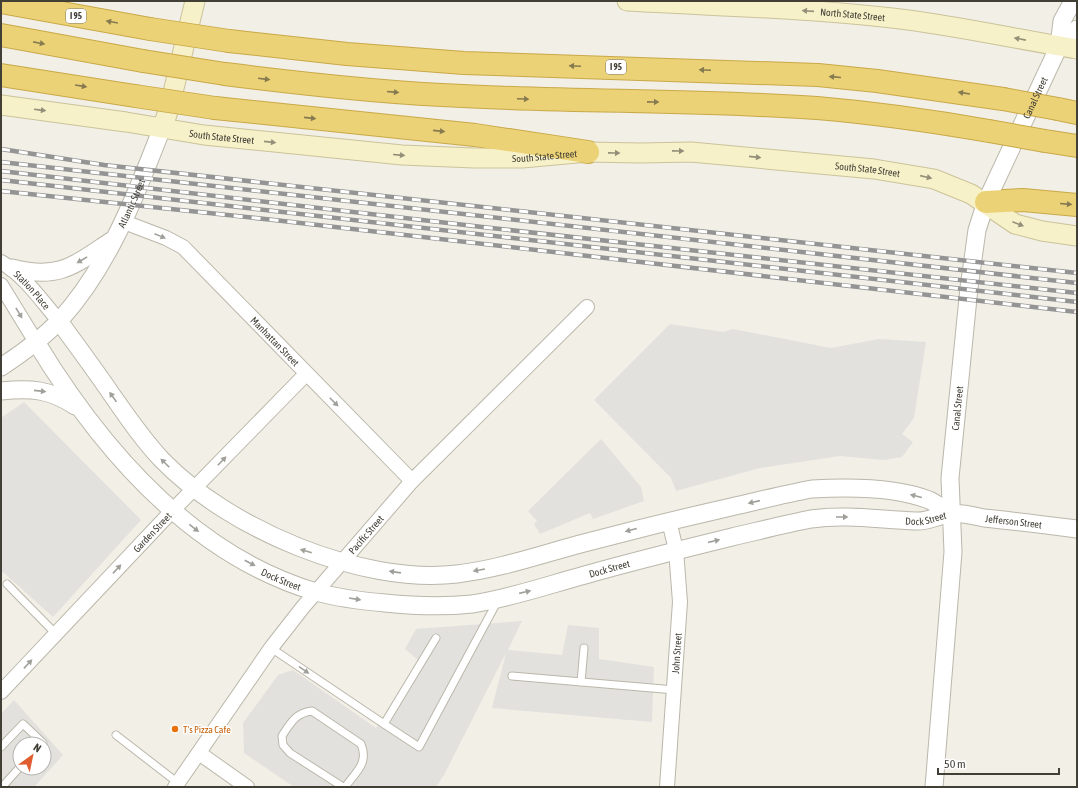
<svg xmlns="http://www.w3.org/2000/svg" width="1078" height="788" font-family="'Asap Condensed',sans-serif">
	<rect width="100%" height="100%" fill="#f1efe6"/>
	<g fill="#e2e1dd" fill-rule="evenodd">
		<path d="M670 324 723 332 733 329 831 348 879 339 926 342 914 418 902 434 913 442 902 457 884 460 840 456 760 468 676 491 671 478 594 400Z"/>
		<path d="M24 402 141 520 53 617 3 572 1 574V418Z"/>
		<path d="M601 439 641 487 644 501 593 519 590 513 540 534 534 524 537 521 528 511Z"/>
		<path d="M522 621 508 650 562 655 568 625 599 628V659L654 667 652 722 492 708 506 653 444 775 436 787H294L244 753 243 723 278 675 293 670 376 728 418 660 405 649 416 629Z"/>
		<path d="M14 700 63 755 34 787H1V714ZM20 744H44V768H20Z"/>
	</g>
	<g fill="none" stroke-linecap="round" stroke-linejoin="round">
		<defs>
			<g id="service">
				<path d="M7 584 56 634"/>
				<path d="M436 638 384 724 419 747 498 600"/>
				<path d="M271 648 384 724"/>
				<path d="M512 676 675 690"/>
				<path d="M581 682 584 648"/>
				<path d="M116 735 178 783"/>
				<path d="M1 747 23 724 43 743 42 744"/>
				<path d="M3 786 20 767"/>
				<path d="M343 787 290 753 283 745 282 736C291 722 296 713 312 711L361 744C369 763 356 772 345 787"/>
			</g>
			<g id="minor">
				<path id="s1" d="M124 222 166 238 183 247 412 481"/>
				<path id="s2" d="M1 262C25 276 41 300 59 321"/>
				<path d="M1 285 36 342"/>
				<path id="s3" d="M1 692 172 511 306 374"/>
				<path d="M199 753 247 787"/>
				<path id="s4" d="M175 787 271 648 303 607 412 481 587 307"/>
				<path id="s5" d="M667 787 680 602 676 550 669 521"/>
			</g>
			<g id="tertiary">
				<path d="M1059 46 1077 29"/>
				<path d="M12 268C59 280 73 266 111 241"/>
				<path d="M59 321C77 346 95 370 112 395 128 418 143 440 162 460 229 529 361 585 457 574 500 569 542 554 584 543 633 530 682 518 731 507 758 501 784 494 812 489 846 487 896 487 929 500 936 503 943 509 950 513"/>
				<path id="s6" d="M36 342C101 449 191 555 316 592 338 598 362 601 385 603 414 606 444 607 472 604 511 598 548 585 585 575 634 561 683 549 732 537 758 531 785 524 811 519 847 514 881 520 916 521 928 522 938 515 950 514 960 512 974 516 984 518 1015 521 1046 525 1077 529"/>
				<path id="s7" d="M1 367C21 354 43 338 60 320 109 266 136 195 162 128"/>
				<path d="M1 391C30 388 50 389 75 406"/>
				<path id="s8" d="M934 787 953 552 950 478 969 288 977 230 986 202 1059 46 1062 21 1073 1"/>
			</g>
			<g id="secondary">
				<path id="s9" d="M627 1C715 6 804 8 892 18 954 25 1015 39 1077 49"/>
				<path id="s10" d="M1 105 126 122 204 135 402 155 474 158H522L588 152 641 153 691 152 874 169 934 179 971 194 1015 224 1042 231 1077 236"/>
				<path d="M162 128 169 109 195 1"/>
			</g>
			<g id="motorway">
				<path d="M1 2 150 29"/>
				<path d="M1 35 143 61"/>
				<path d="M229 41 347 54 464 63 818 75 877 81 1003 99"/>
				<path d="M225 74C304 84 384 93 463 96 581 102 700 100 817 108 875 113 932 121 989 131"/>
				<path d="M1 75 135 96"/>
				<path d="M215 108 475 135 588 152"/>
				<path d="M1058 109 1077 113"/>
				<path d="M1045 141 1077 146"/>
				<path d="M986 202 1023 200 1077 205"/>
			</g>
		</defs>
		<use href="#service" stroke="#bbb7aa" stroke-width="9"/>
		<use href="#minor" stroke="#bbb7aa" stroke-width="16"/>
		<use href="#tertiary" stroke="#bbb7aa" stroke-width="19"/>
		<use href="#secondary" stroke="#cbc39a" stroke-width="21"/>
		<use href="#motorway" stroke="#c9a847" stroke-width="24"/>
		<use href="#service" stroke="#fff" stroke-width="7"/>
		<use href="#minor" stroke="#fff" stroke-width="14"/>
		<use href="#tertiary" stroke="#fff" stroke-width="17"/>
		<use href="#secondary" stroke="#f7f1c9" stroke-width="19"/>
		<use href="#motorway" stroke="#ecd276" stroke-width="22"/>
		<defs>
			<g id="rail">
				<path d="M1 149 104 165 1077 273"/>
				<path d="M1 162 1077 283"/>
				<path d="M1 171 491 228 1077 293"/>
				<path d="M1 180 1077 302"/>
				<path d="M1 191 274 220 1077 312"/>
			</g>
		</defs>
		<use href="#rail" stroke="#949494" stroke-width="4.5"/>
		<use href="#rail" stroke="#fff" stroke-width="3" stroke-dasharray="9" stroke-linecap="butt"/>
		<defs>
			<g id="motorway-bridge">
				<path d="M150 29 229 41"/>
				<path d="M143 61 225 74"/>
				<path d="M135 96 215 108"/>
				<path d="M1003 99 1058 109"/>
				<path d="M989 131 1045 141"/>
			</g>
		</defs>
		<use href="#motorway-bridge" stroke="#c9a847" stroke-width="24" stroke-linecap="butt"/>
		<use href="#motorway-bridge" stroke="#ecd276" stroke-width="22"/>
	</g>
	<defs><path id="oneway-solid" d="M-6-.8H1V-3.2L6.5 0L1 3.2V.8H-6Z"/></defs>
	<g fill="#938f78">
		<use href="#oneway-solid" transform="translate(808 11) rotate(-176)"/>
		<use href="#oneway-solid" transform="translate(1020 39) rotate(-169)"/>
		<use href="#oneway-solid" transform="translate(40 110) rotate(7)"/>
		<use href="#oneway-solid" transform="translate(270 142) rotate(6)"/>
		<use href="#oneway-solid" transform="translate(678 151) rotate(1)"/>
		<use href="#oneway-solid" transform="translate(614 153) rotate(1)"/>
		<use href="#oneway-solid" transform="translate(399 155) rotate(5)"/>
		<use href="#oneway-solid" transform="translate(755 157) rotate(6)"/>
		<use href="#oneway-solid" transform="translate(926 177) rotate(13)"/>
		<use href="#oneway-solid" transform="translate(1018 224) rotate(21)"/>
	</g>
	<g fill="#867a50">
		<use href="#oneway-solid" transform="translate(112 22) rotate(-170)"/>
		<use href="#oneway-solid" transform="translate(39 43) rotate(11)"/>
		<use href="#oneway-solid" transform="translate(575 66) rotate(-178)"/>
		<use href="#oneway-solid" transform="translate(705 70) rotate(-178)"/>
		<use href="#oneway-solid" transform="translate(835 77) rotate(-175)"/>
		<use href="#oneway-solid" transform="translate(264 79) rotate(7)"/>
		<use href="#oneway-solid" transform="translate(81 86) rotate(9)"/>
		<use href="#oneway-solid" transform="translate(393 92) rotate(5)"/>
		<use href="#oneway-solid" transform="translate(964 93) rotate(-171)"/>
		<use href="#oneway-solid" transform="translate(523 99) rotate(2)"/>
		<use href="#oneway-solid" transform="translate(653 102) rotate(1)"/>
		<use href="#oneway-solid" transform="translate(310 118) rotate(6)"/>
		<use href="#oneway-solid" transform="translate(439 131) rotate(6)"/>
		<use href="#oneway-solid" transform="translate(1066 204) rotate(5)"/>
	</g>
	<g fill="#a09f9a">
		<use href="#oneway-solid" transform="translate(160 236) rotate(22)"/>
		<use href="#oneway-solid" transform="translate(82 260) rotate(149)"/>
		<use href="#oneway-solid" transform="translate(19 313) rotate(59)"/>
		<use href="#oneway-solid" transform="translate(40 391) rotate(6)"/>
		<use href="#oneway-solid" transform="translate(113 397) rotate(-125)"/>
		<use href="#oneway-solid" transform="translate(334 402) rotate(45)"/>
		<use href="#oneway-solid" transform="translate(222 461) rotate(-46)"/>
		<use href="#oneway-solid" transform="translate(165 463) rotate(-135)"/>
		<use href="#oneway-solid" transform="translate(916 496) rotate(-166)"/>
		<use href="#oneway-solid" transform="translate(754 502) rotate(167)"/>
		<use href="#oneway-solid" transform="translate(842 517)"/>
		<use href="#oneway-solid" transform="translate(194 528) rotate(38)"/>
		<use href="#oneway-solid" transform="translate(631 530) rotate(165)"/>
		<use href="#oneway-solid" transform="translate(714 541) rotate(-13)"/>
		<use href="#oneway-solid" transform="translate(306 551) rotate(-164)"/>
		<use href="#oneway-solid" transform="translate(250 563) rotate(28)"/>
		<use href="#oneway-solid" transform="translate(117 569) rotate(-47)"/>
		<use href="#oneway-solid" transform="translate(479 570) rotate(170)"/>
		<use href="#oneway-solid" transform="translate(395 572) rotate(-172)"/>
		<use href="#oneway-solid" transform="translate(525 592) rotate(-13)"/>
		<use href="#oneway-solid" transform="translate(355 599) rotate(9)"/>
		<use href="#oneway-solid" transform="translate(28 664) rotate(-47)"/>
		<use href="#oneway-solid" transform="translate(304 670) rotate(34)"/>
	</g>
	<circle fill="#e8710a" stroke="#fff" stroke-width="1.5" cx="175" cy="729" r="4"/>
	<g text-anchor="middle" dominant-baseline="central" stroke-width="3" stroke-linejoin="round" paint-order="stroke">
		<g fill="#fff" stroke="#7b7972" stroke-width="1">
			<rect x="66" y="9" width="20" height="14" rx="3"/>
			<rect x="606" y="60" width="20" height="14" rx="3"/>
		</g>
		<g font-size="9" font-weight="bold" fill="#423f36">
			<text x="76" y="16">I 95</text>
			<text x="616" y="67">I 95</text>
		</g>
		<g font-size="10" fill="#423f36" stroke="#fff">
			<text stroke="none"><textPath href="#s9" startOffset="226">North State Street</textPath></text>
			<text stroke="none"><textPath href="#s8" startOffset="704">Canal Street</textPath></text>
			<text stroke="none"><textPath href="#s10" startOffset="223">South State Street</textPath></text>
			<text stroke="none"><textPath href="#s10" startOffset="547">South State Street</textPath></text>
			<text stroke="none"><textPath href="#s10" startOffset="871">South State Street</textPath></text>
			<text stroke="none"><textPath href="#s7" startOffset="213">Atlantic Street</textPath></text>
			<text stroke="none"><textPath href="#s2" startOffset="42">Station Place</textPath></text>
			<text stroke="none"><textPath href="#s1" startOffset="196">Manhattan Street</textPath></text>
			<text stroke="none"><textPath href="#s8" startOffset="380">Canal Street</textPath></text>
			<text stroke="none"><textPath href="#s6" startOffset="1006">Dock Street</textPath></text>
			<text stroke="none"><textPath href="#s6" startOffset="1095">Jefferson Street</textPath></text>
			<text stroke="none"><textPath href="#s3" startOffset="220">Garden Street</textPath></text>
			<text stroke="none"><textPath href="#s4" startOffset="317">Pacific Street</textPath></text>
			<text stroke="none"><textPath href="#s6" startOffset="683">Dock Street</textPath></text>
			<text stroke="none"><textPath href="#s6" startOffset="347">Dock Street</textPath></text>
			<text stroke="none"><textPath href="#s5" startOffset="134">John Street</textPath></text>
		</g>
		<g font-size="10" fill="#c56008" stroke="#fff" text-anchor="start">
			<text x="183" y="729">T's Pizza Cafe</text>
		</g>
	</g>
	<rect width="1078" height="788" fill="none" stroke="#423f36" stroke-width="4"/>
	<g transform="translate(32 756) rotate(33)"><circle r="19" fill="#ffffff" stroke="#b3b2af"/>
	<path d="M0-3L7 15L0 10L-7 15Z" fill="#df5d2e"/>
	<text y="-6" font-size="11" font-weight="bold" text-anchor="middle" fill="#423f36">N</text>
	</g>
	<path d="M938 768v6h121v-6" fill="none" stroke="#423f36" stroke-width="2"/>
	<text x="944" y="768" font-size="12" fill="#423f36" stroke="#ffffff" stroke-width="3" paint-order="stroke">50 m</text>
</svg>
